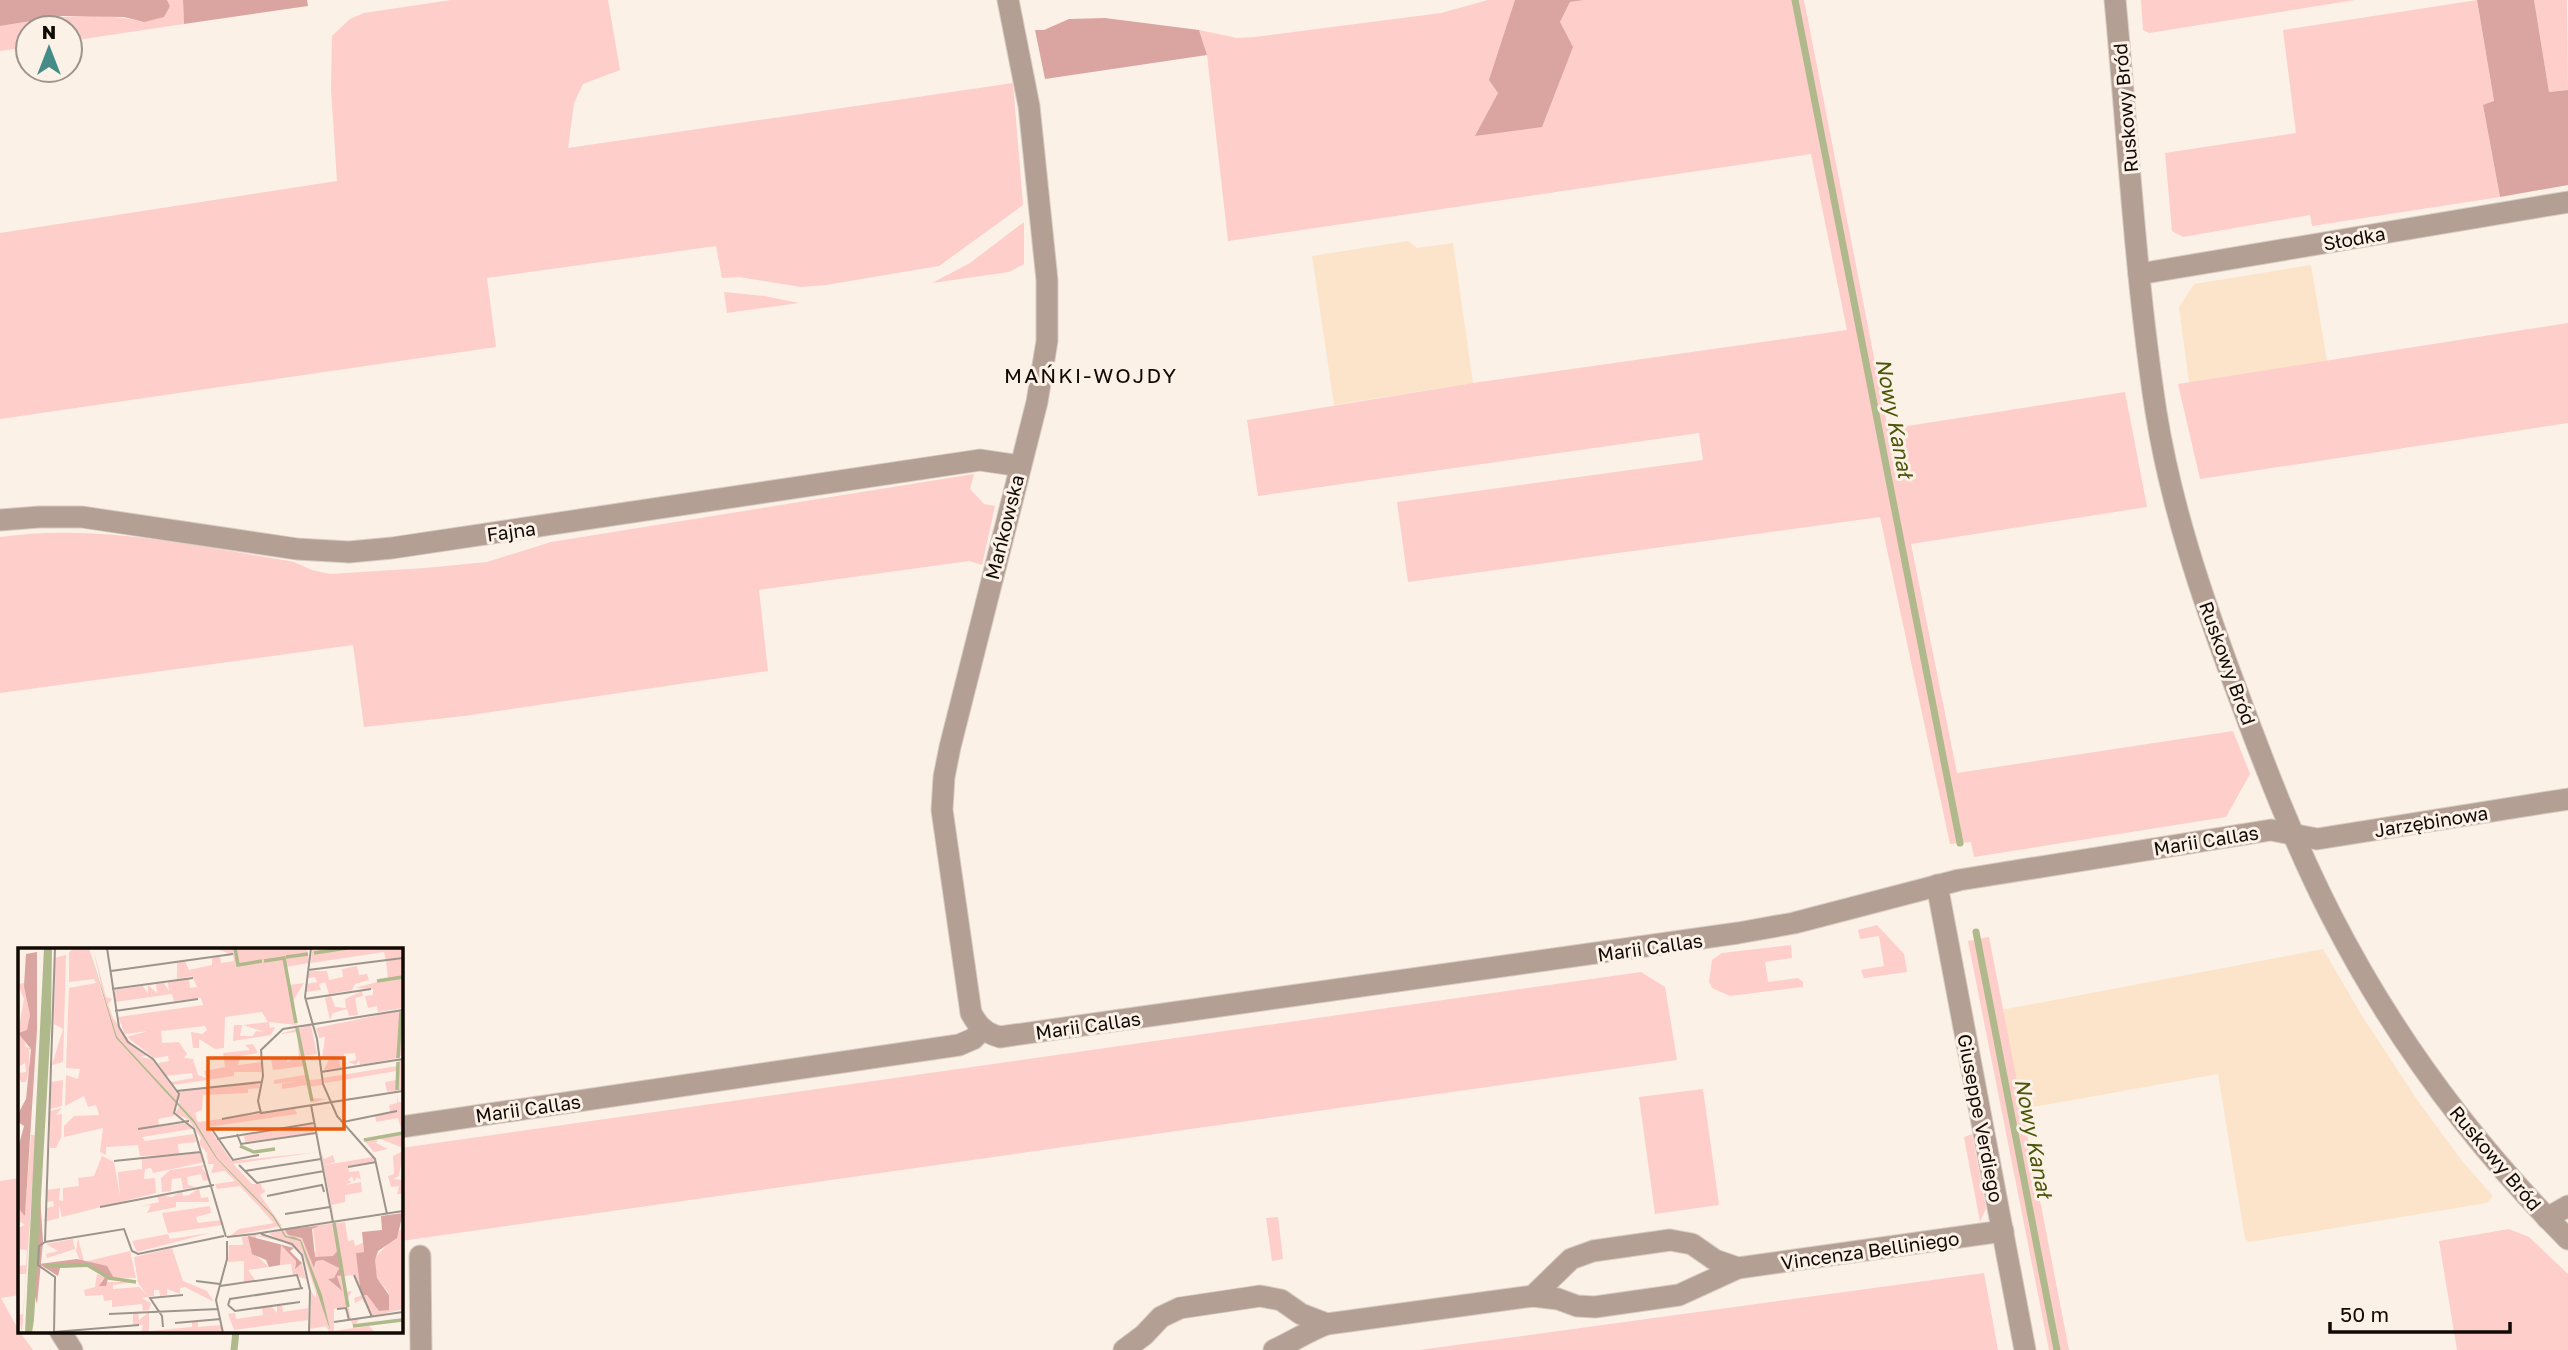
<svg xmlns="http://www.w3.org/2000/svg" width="2568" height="1350" font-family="'Golos Text',sans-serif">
	<rect width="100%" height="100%" fill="#fbf1e7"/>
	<g fill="#fce4ca">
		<path d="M1408 241 1417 248 1453 243 1473 383 1334 405 1312 256Z"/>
		<path d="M2311 265 2327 361 2189 383 2179 307 2194 284Z"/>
		<path d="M2323 949 2362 1016 2418 1101 2462 1161 2493 1196 2487 1203 2249 1242 2245 1239 2218 1074 2022 1109 2001 1010Z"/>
	</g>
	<g fill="#fececb">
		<path d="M167 0H183L184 24 70 41V28H28V47L0 51V26C48 18 97 10 144 22L170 6Z"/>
		<path d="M451 0H608L620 70 583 84 574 103 568 148 1013 83 1023 205 939 266 826 285 801 287 739 277 722 278 716 246 487 278 496 347 0 419V233L337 181 331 89 332 36 350 19 364 13Z"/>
		<path d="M1488 0H1515L1498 93 1476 136 1560 22 1570 2 1584 0H1804L1888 429 2125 392 2147 507 1911 544 1957 773 2233 731 2250 774 2226 817 1974 857 1971 842 1950 844 1880 517 1408 582 1397 502 1703 460 1699 433 1258 496 1247 420 1473 383 1847 330 1811 154 1228 241 1207 55 1199 30 1237 38 1255 37 1441 13Z"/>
		<path d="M2141 0H2355L2149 33 2143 30Z"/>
		<path d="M2477 0 2494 102 2483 105 2500 197 2312 226 2310 215 2183 237 2172 231 2165 153 2296 133 2283 30Z"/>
		<path d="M2534 0H2567L2568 90 2549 92Z"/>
		<path d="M1024 222V264L1009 272 932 283 970 263Z"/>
		<path d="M724 292 764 296 799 303 727 313Z"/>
		<path d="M2568 323V423L2200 479 2178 384Z"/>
		<path d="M974 474 970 489 984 504 995 506 982 565 969 561 759 590 768 671 464 716 364 727 353 645 0 693V537C98 523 198 546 294 562L312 570 330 574 425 568 487 562 551 542Z"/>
		<path d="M1877 925 1904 954 1907 972 1864 978 1861 970 1884 966 1879 936 1860 939 1858 930Z"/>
		<path d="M1989 937 2069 1350H2049L1968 941Z"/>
		<path d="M1791 945 1792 958 1765 962 1768 982 1798 978 1803 982V987L1730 996 1712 988 1709 982 1712 960 1722 953Z"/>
		<path d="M1641 972 1665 987 1677 1060 401 1241V1148Z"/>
		<path d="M1703 1089 1719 1205 1655 1214 1639 1097Z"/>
		<path d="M1972 1134 1986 1208 1980 1222 1964 1137Z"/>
		<path d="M19 1178V1295L1 1298 19 1331 33 1350H0V1181Z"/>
		<path d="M1278 1217 1283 1259 1272 1261 1266 1218Z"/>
		<path d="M2509 1229 2529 1237 2568 1274V1350H2457L2439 1241Z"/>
		<path d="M1984 1273 1998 1350H1419Z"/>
	</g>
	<g fill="#daa4a1">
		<path d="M0 0H167L170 6 164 17 144 22 124 17 63 16 0 26Z"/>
		<path d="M183 0H307L308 6 184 24Z"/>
		<path d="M1515 0H1584L1570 2 1560 22 1573 47 1542 127 1475 136 1498 93 1489 80Z"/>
		<path d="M2477 0H2534L2549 92 2568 90V185L2500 197 2483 105 2494 101Z"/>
		<path d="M1105 18 1199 30 1207 55 1045 79 1035 30H1044L1069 19Z"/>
	</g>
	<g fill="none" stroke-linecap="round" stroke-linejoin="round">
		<g stroke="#afb98b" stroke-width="7">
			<path d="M1795 0 1960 843"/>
			<path d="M1976 932 2057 1350"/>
			<path d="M234 1350 236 1331"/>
		</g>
		<defs>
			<g id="minor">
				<path d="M1008 0 1029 106 1047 280V341L1037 402 950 747 944 777 942 810 971 1013C978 1026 985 1033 1000 1037L1738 933 1794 923 1959 880 2271 830 2317 839 2568 799"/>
				<path d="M2139 274 2568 202"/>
				<path d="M0 520 39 517H82L297 549 349 552 392 548 980 460 1020 466"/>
				<path d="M1937 885 2025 1350"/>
				<path d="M401 1127 959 1045 973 1039 983 1029"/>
				<path d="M2547 1218 2568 1206"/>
				<path d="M420 1256 421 1350"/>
				<path d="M1533 1296 1571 1259 1593 1251 1670 1240 1692 1244 1715 1260 1738 1268"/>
				<path d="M60 1331 72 1350"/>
				<path d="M1124 1350 1144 1335 1161 1317 1180 1308 1260 1296 1281 1300 1301 1314 1327 1324"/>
				<path d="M1274 1350C1292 1342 1308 1331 1327 1324L1533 1296 1558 1299 1577 1306 1595 1307 1679 1295 1738 1268 2003 1231"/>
			</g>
			<path id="tertiary" d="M2115 0C2128 137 2135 276 2156 412 2171 506 2202 597 2235 686 2264 764 2294 843 2332 917 2393 1036 2474 1145 2568 1239"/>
		</defs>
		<use href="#minor" stroke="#d6ccc3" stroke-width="23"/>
		<use href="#tertiary" stroke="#d6ccc3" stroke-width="23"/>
		<use href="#minor" stroke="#b49f95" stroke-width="21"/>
		<use href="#tertiary" stroke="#b49f95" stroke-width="21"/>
	</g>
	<g text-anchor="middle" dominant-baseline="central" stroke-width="6" stroke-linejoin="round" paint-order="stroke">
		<g font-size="19" fill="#110903" stroke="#fbf1e7">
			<text transform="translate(2125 108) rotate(-95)">Ruskowy Bród</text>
			<text transform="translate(2354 238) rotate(-10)">Słodka</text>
			<text transform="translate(1004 527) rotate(-76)">Mańkowska</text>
			<text transform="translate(511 531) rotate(-8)">Fajna</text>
			<text transform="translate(2228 663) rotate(70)">Ruskowy Bród</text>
			<text transform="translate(2431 821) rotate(-9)">Jarzębinowa</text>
			<text transform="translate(2206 840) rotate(-9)">Marii Callas</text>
			<text transform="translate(1650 947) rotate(-8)">Marii Callas</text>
			<text transform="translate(1088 1025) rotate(-8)">Marii Callas</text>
			<text transform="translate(528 1108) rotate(-8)">Marii Callas</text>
			<text transform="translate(1981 1118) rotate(79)">Giuseppe Verdiego</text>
			<text transform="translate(2496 1158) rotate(50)">Ruskowy Bród</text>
			<text transform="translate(1870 1250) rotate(-8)">Vincenza Belliniego</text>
		</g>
		<g font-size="21" letter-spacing="2" fill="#110903" stroke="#fbf1e7">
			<text x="1091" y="375">MAŃKI-WOJDY</text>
		</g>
		<g font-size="21" font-style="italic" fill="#4a5508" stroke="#fbf1e7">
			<text transform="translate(1895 418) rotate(79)">Nowy Kanał</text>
			<text transform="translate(2034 1138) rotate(79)">Nowy Kanał</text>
		</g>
	</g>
	<g transform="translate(18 948)">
		<rect width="385" height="385" fill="#fbf1e7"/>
		<path d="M56 0H71L88 59 75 0 88 49 94 51 90 56 95 70 115 98 130 107 122 109 134 111 160 147 159 154 104 95 158 155 156 168 140 171 141 178 170 175 174 181 124 189 127 193 176 186 178 194 160 196 161 206 122 208 120 197 88 199V207L82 204 85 180 46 189V178L56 168 81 167 78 157 70 159 66 148 47 158 48 127 60 131 62 121 48 120 51 40 78 35 76 31 51 34V4ZM196 0H289L291 15 268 19 272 37 286 35 275 53 279 77 251 74 252 80 257 79 253 87 215 93 216 77H224L222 88H235L238 83 247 84 225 77 250 74 244 64 207 69 206 100 197 101 181 91V100H175L173 84 184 86 189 82 187 78 143 83 144 95 161 94 169 106 166 110 175 111 180 127 188 130 186 123 207 119 205 105 232 102 227 97 235 96 240 105 222 108 220 117 243 114V124H216V128L155 137 153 134 175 130 174 125 148 128 140 115 151 113 150 108 136 110 109 89 130 83 107 86 100 69 185 57 183 50 156 53 154 46 97 54V42L125 38 130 46V37L139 45 138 36 146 35 151 43 150 34 171 31 172 40 179 39 174 28 159 31V15L167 13 171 22 194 17V10L202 8 203 15 216 13 215 7ZM294 0 308 2 385 1 383 9 368 12 366 4 293 15ZM48 7 45 114 34 117 45 81 36 76 37 10ZM385 11V60L360 64 359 58 350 60 347 48 355 47V41L337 40 370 31 368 13ZM339 18 341 27 349 26 351 32 337 36 334 42 311 46 307 34 301 36 303 42 288 44V36L299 34 297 29 289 30 292 23H309L311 32 325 29 324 21ZM6 35 12 67 9 83 0 85 6 51 0 36ZM344 43 345 48 337 50 340 67 331 68 329 61 315 65 312 72 307 50 313 48 317 59 328 60 327 51ZM385 62V105L381 110 342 117 341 112 338 117 330 114 338 112 337 105 326 106 327 114 324 108 320 109 323 120 306 122 311 111H304L307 89 301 90 298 80ZM293 77 299 106 285 108 290 132 303 131 304 137 291 139 294 150 309 151 293 155 289 137 264 141V136L280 133 256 136V132L287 127 286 118 255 122 253 111 270 109 269 114 281 108 279 84 261 86ZM5 87 8 99 17 101 11 102V122L8 134H3L0 125 8 124 7 115 0 119V88ZM380 112H385V142L369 144 367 134 378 132 379 123 307 135 305 130 379 118ZM45 132 44 158 32 161 33 134ZM241 135 242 140 230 141V145L185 147 184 162 177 165 180 174 277 161 279 166 190 179 214 213 300 204 215 216 234 236H243L245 243 246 239 247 244 242 247 264 278 212 288 221 281 256 275 222 238 199 241 197 236 217 233 207 223 193 225 196 216H190L189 205 181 196 183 190 170 171 157 166 161 158 178 177 161 157 160 143ZM380 145V154H385V200L360 190 358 195 370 201 356 204 345 191 384 185 380 170 358 174 357 167 372 164 371 157 379 155ZM44 160 38 167 44 166 43 190 38 200H32V163ZM295 177 296 185 227 194 226 187ZM13 187H18L4 385 0 367 5 366 8 326H0V318L8 317 9 302 0 301V280L7 277 0 272V260L7 267ZM385 203 381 228 375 231 385 232V246H379L381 238 373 239 370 228 376 226 375 208ZM303 204 306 211 315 207 317 214 307 217 355 209 356 213 330 218 331 224 341 223 343 232 339 229 336 234 334 228 330 232 334 234 327 237 343 234 344 244 327 247V254L314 257 316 271ZM182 205 187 214 135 225 133 220 127 221 126 231 137 230 138 245 44 269 41 257V270L26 274 29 260 36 258 35 253 29 254 28 242 42 240 41 252 45 253V240L61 238 60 230 76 228 84 208 96 214 102 248 100 224 124 221V210ZM187 217 184 220 193 232 185 233 183 226 169 229 170 237 178 239 165 241 163 230 154 231 153 243 144 244 143 230 152 222ZM181 240 183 250 190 249 191 254H158V259L129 265 133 257 124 258 141 254 139 247 154 249 164 243 165 248 171 247ZM192 258 193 265 178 269 180 275 204 272 205 277 150 285 144 265ZM327 274 330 293 336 292 337 298 345 295 346 304 338 305 346 345 336 327 326 328 328 344 334 343 329 351 333 371H341L336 380 351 378 358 385H313L308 364 312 385 308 378 292 381 293 343 298 350V344L284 304 251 286 264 280 270 287 284 290 298 305 295 278ZM320 302 323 322 319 328 322 342 310 331 316 330 321 319 305 312 298 313 297 320 293 312 316 308ZM327 359 336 380 316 383V361ZM385 279V361L355 368 344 351 337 355 336 350 349 346 361 363 371 361V345L359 330 356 311ZM192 285 119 304 114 293 150 286 152 291ZM235 287 244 288 262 293 238 288 240 309 251 319 230 322 237 332 226 334V313L210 314 211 297H225L224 289ZM60 290 66 314 112 303 118 330H96L89 318 63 315 58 303ZM55 291 57 301 29 310 28 306 40 303 28 296ZM263 297 278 313 276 320 284 315 288 331 275 327 273 316 262 317ZM154 300 165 333 189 343 196 354 167 339 162 340V346L149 341V347L142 348 141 342H136V348L124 350 133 355 131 362 125 363 124 356 94 359V352L86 353 85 347 67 348 66 342 77 339 79 326 87 329 82 334H117L95 337V341L121 339 129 347 120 335 116 309ZM259 358H264L265 364 290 360V372L216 382 210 366 217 365 218 371 245 367 244 360 254 359 259 365ZM120 364 121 372 131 364V383L174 379V374H180V379L204 377V385H123L125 377 115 378V365Z" fill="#fececb" fill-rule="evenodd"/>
		<path d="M19 4V82L7 268 0 260V200L6 178 0 174V166L8 151 13 101 0 85 9 82 12 67 6 38 8 6ZM22 248 25 294 19 356 16 345ZM385 265 379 290 360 303 357 312 359 330 371 347V362L361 363 349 347H343L338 305 346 304 344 284 364 282 363 268ZM301 278 294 281 297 309 315 308 320 302 325 327 319 328 324 343 310 331 316 330 321 320 305 312 298 313 296 320 284 290 270 287 266 281ZM230 288 276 300 272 303 284 315 277 321 278 313 263 297 262 317 251 319 248 312 234 306ZM59 311 89 318 96 330 120 333 90 331 88 338H81L87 329 69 319 42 320 40 328 21 316Z" fill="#daa4a1"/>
		<path d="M26 0H34L33 74 16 372 14 385H7ZM71 0 99 89 176 172 199 210 256 268 268 288 276 289 283 292 304 347 313 385 282 293 267 289 255 269 198 210 176 175 98 90Z" fill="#afb98b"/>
		<path fill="none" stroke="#afb98b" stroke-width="3.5" d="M217 0 220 17 244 13M296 5 329 0M268 9 290 6M246 13 266 10 278 75M359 33 385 29M279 80 294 153M380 110 383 64M379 142 380 114M346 192 385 185M222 198 236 204 257 201M316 275 330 359M27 318 70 317 91 330 118 334M335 378 384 372"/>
		<path fill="none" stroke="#9d948c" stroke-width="2" d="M89 0 101 79 110 94 135 111 161 146 156 165 176 181 208 289M293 0 287 49 299 91 305 136 319 168 357 211 369 266M290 22 385 10M93 23 215 6M94 41 175 30M287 51 353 41M385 62 265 81 243 102 245 128 240 153 243 165 385 143M97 63 180 51M303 124 385 111M158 143 244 134M293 157 315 274M204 171 242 164M325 174 379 163M193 180 215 212 241 207M120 181 171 173M219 186 223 196 298 185M199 191 296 175M96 213 183 204M221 217 239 235 306 223M330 219 358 214M227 223 303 211M249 248 304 237 306 244M82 259 196 237M267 266 312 259M236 286 385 263M243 286 274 296 284 307 292 343 291 385M209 289 236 286M27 294 37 0M27 294 106 281 114 303 120 306 206 288M27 294 21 298 20 317 37 329 36 385M336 327 354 369M178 333 202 336M202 338 279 327 283 340M210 357 212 351 285 340M210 357 217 363 282 354M319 361 328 360 331 372M91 366 200 361M316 374 385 364M157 375 203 371M145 379 144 368 132 350 165 347M36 384 121 377M205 385 198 352 209 311V293"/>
		<path fill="#e8590c" fill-opacity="0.15" stroke="#e8590c" stroke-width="3.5" d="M190 110H326V181H190Z"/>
		<rect width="385" height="385" fill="none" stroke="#110903" stroke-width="3.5"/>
	</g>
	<g transform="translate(49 49)"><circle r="33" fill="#fbf1e7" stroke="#9d948c" stroke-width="2"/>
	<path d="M0-5L12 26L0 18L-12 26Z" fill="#458c88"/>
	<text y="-10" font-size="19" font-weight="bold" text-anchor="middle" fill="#110903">N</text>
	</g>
	<path d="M2330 1322v10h180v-10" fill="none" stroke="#110903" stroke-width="3.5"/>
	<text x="2340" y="1322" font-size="21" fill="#110903" stroke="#fbf1e7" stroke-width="5" paint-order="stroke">50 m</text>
</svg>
